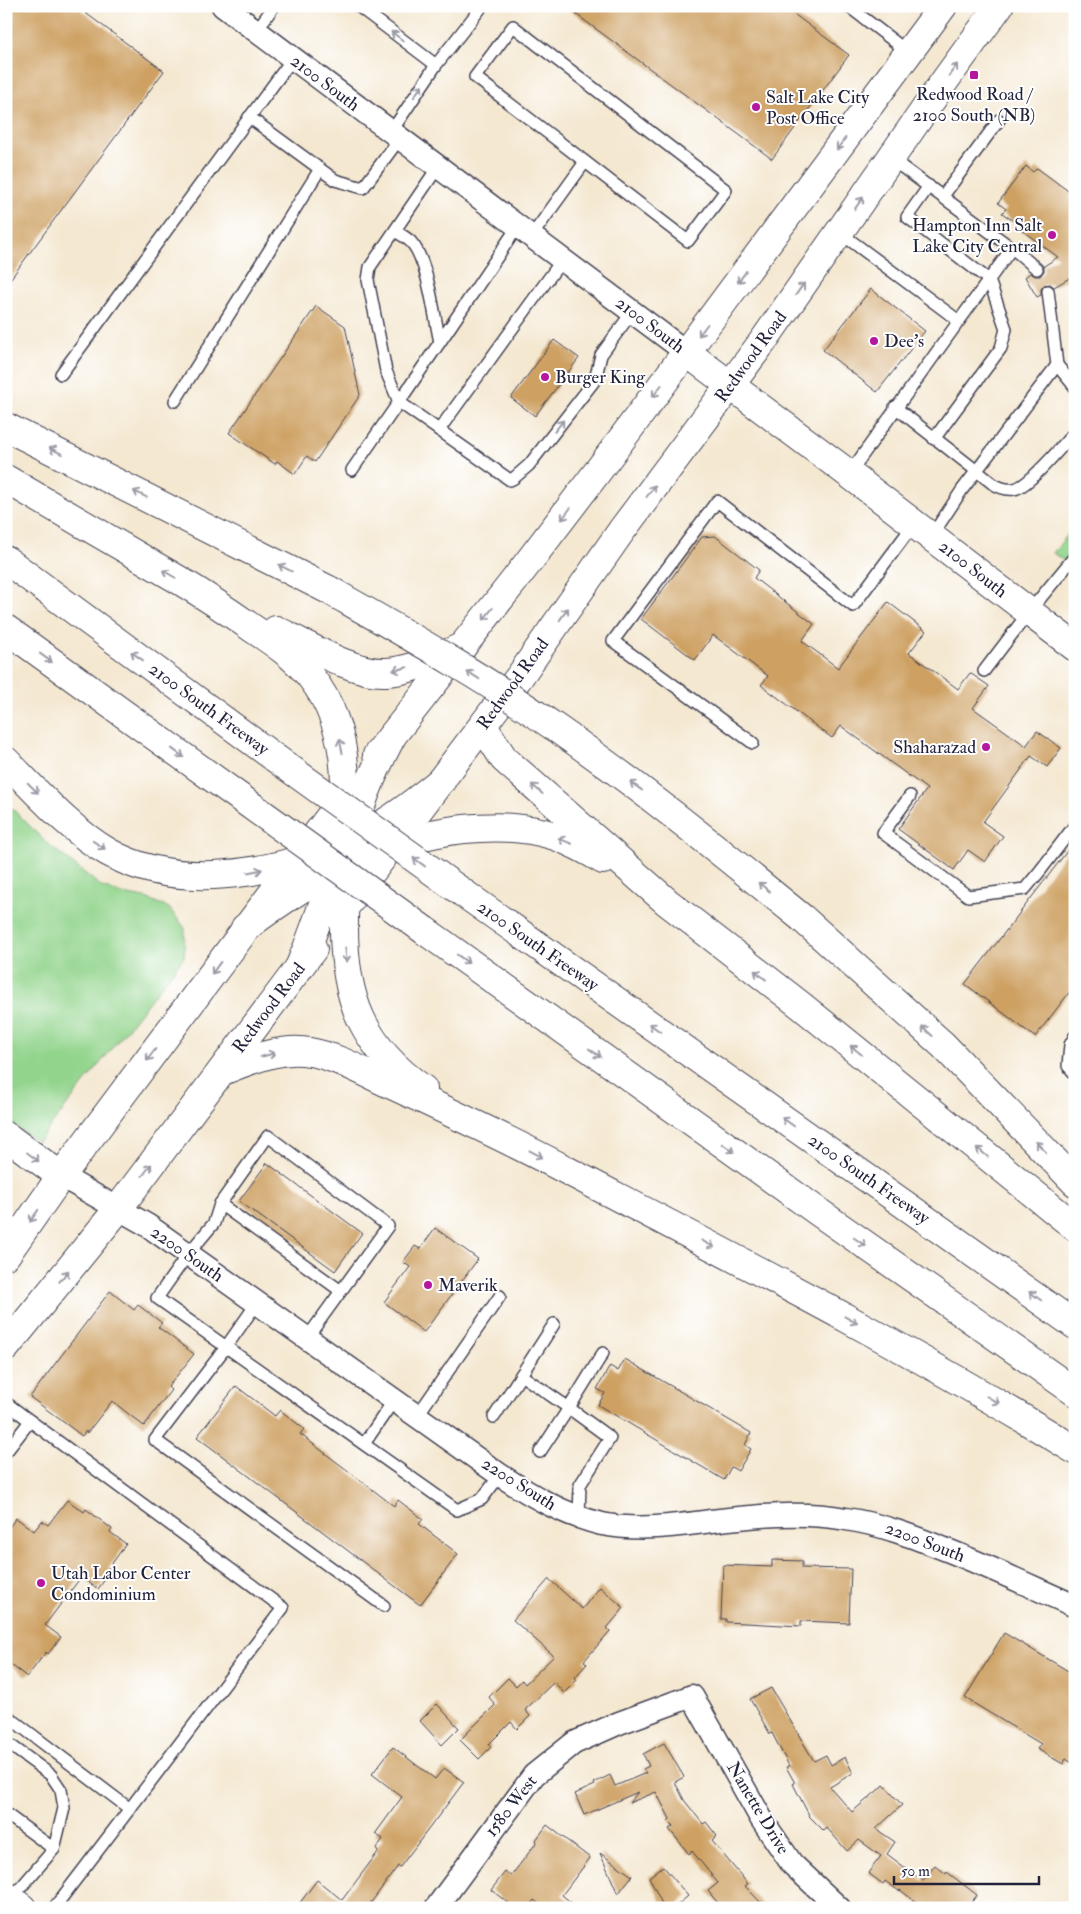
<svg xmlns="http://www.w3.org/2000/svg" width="1081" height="1914" font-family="'IM FELL Double Pica',serif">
	<rect width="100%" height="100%" fill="#fff"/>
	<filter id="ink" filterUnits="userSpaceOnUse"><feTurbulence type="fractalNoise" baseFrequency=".02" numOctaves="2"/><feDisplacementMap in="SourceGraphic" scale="10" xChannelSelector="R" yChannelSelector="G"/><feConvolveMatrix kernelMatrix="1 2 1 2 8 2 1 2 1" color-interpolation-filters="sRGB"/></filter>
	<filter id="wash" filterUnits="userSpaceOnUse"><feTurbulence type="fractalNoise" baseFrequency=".0096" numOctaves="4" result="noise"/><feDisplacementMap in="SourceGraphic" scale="20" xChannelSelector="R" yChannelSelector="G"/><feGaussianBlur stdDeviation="1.12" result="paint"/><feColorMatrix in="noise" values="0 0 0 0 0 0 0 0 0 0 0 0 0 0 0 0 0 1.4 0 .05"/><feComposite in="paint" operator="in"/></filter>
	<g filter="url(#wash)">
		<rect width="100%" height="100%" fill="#f4e8d1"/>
		<g fill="#92d48c" stroke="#5a7b64">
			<path d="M1075 526V569L1053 553Z"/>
			<path d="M6 802 48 844 102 887 122 894 146 898 169 908 185 928 184 957 38 1142 6 1120Z"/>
		</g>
		<g id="blocks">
			<g fill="#cea164">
				<path d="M6 6H76L164 71 6 285Z"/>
				<path d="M565 6H783L849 55 772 159Z"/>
				<path d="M1026 166 1033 172 1037 168 1075 196V275L1054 287 1050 284 1044 285 1041 289V295L1037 297 1025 277 1030 273 1035 276H1040L1044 271V266L1058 257 1020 229 1022 227 1002 213 1006 209 998 203Z"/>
				<path d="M871 289 925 331 877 392 823 350Z"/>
				<path d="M316 306 345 326 360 395 315 462 307 456 295 474 277 461 275 464 229 433Z"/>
				<path d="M554 340 579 358 535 416 511 398Z"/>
				<path d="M715 536 759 570 754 578 814 624 802 641 838 668 888 602 926 631 909 653 958 689 970 673 989 686 973 708 1026 746 1037 731 1061 748 1047 767 1031 756 983 822 1003 836 985 862 968 850 954 870 898 829 927 789 841 726 832 738 761 685 768 676 713 635 695 660 641 619 702 537Z"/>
				<path d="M1075 841V985L1035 1037 965 984Z"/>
				<path d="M267 1163 362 1233 335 1271 239 1201Z"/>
				<path d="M435 1228 478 1259 424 1332 384 1302 410 1267 403 1262 415 1246 420 1249Z"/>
				<path d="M110 1291 134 1310 138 1305 162 1323 158 1327 194 1354 168 1387 171 1390 144 1426 112 1401 87 1433 86 1431 82 1436 30 1397Z"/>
				<path d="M625 1359 751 1433 745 1445 751 1449 738 1471 731 1467 724 1480 598 1405 605 1393 597 1389 610 1366 618 1371Z"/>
				<path d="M236 1386 275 1416 280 1410 304 1429 300 1434 394 1506 398 1500 423 1519 419 1524 458 1554 420 1605 197 1437Z"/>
				<path d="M67 1500 84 1512 86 1509 112 1529 110 1532 126 1544 108 1569 111 1571 98 1589 81 1577 45 1625 61 1637 48 1654 46 1652 27 1677 6 1661V1531L16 1518 34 1531 42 1521 48 1525Z"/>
				<path d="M772 1560 802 1561V1568L851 1569 849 1623 801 1621V1626L726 1622V1619H721L723 1565 772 1567Z"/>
				<path d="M549 1579 582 1609 600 1587 624 1608 607 1628 610 1631 584 1661 587 1664 575 1677 577 1680 564 1693 554 1682 525 1710 530 1716 517 1729 511 1722 489 1744 491 1747 479 1759 460 1740 495 1705 489 1697 508 1678 516 1686 522 1680 525 1684 554 1656 513 1620Z"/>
				<path d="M1004 1633 1075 1675V1765L1066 1759 1063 1764 1037 1749 1041 1744 965 1698Z"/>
				<path d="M771 1688 814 1761 826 1755 831 1765 845 1757 853 1773 830 1787 852 1812 884 1785 902 1805 876 1829 895 1842 887 1854 923 1881 935 1865 946 1874 947 1872 977 1895 967 1908H924L900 1890 899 1891 885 1881 883 1884 868 1873 881 1856 859 1840 847 1851 827 1828 824 1831 810 1817 793 1784 795 1783 786 1767 789 1766 772 1733 770 1734 750 1699Z"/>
				<path d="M437 1704 459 1728 442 1745 420 1721Z"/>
				<path d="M664 1743 684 1777 675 1782 684 1800 703 1824 706 1822 717 1836 712 1841 748 1884 745 1886 766 1908H722L708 1891 718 1883 692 1851 689 1854 669 1829 673 1826 668 1821 670 1819 656 1792 629 1803 638 1792 584 1815 575 1794 595 1785 594 1783 610 1775 615 1786 646 1773 643 1769 649 1766 643 1754Z"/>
				<path d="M393 1747 435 1779 444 1768 464 1782 400 1867 398 1866 367 1908H296L317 1880 342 1900 378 1852 376 1849 383 1839 375 1834 402 1797 372 1774Z"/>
				<path d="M547 1825 590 1858 562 1895 578 1908H544L534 1900 528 1908H515L491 1890 505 1872 511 1876 537 1842 536 1840Z"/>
				<path d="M600 1853 632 1876 618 1894Z"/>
				<path d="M663 1866 688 1896 674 1908H664L649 1877Z"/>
			</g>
		</g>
	</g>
	<g filter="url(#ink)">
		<use href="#blocks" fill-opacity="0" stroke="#424052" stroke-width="1"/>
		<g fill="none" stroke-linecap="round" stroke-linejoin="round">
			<defs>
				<g id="lane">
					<path d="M358 6 436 65"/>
					<path d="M848 6 908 52"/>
					<path d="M513 26 726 190 688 241 475 77Z"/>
					<path d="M256 31 274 6"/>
					<path d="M249 117 335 180 363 188 400 138"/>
					<path d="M391 132 436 65 480 9 477 6"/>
					<path d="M890 158 1017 252 1037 269"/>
					<path d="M929 186 907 217 989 280 1006 329 1001 348 934 439"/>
					<path d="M943 196 999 120"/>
					<path d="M395 231C400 234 406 237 411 242 428 260 434 316 440 342L518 226"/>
					<path d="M839 232 959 321 849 474"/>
					<path d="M531 237 585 162"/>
					<path d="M1048 291 1057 365 1075 387"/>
					<path d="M959 321 1012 248"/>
					<path d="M440 342 399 402 510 480 514 478 529 465 595 380 601 355 632 312"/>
					<path d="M61 374 293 58"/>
					<path d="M175 401 320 169"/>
					<path d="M895 407 992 483C998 487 1006 490 1014 489 1029 487 1063 444 1075 432"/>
					<path d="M439 430 562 260"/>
					<path d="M352 470 399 402 386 371 368 280 370 267 438 167"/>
					<path d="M931 537 962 490 1057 365"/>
					<path d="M984 671 1029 612 1075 556"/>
					<path d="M753 743 613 641 717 501 853 606 914 524"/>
					<path d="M910 796 883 833 968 896 1025 889 1040 871 1075 825"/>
					<path d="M1075 1036 1070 1045 1068 1066 1075 1074"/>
					<path d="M220 1204 341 1291"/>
					<path d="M257 1303 226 1347 155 1440 384 1606"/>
					<path d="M307 1338 388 1226 268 1136 220 1204 214 1223 188 1254 157 1298 457 1510 482 1499 500 1475"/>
					<path d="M6 1403 283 1608 54 1908"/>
					<path d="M417 1416 500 1296"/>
					<path d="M494 1417 521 1375"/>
					<path d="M364 1444 394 1400"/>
					<path d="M6 1452 30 1421"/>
					<path d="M540 1452 569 1408 521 1375 554 1324"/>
					<path d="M579 1517 580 1485 610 1438 569 1408 603 1353"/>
					<path d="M6 1715 130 1809"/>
					<path d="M6 1742 51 1775 61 1790 64 1808 54 1849 11 1899"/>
					<path d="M6 1814 54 1849"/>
				</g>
				<g id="street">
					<path d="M223 6 686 352"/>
					<path d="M61 1176 147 1225 500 1475C532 1496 564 1515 602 1524 637 1531 675 1526 711 1521 756 1516 801 1511 846 1519 881 1524 914 1537 947 1550 990 1567 1032 1587 1075 1606"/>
					<path d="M436 1908 534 1775 574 1743 619 1723 692 1696 762 1820 792 1864 839 1908"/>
				</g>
				<g id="secondary">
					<path d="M686 352 849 474 1075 647"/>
					<path d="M6 1896 22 1908"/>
				</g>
				<g id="primary">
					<path d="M377 755 514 581 595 475 943 6"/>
					<path d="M348 903 520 676 622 530 764 340 946 79 999 6"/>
					<path d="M6 1255 61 1176 352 787"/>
					<path d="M6 1347 118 1209 313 949"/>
				</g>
				<g id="highway">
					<path d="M6 427 329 590"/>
					<path d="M6 479C64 513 122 547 179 580 204 595 228 611 252 628 273 642 294 656 310 676 376 759 335 881 299 968"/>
					<path d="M6 560 275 758"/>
					<path d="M6 629 242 799"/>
					<path d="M276 630C306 644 353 674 386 672 412 671 438 657 462 647"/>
					<path d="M483 726 504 759 667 902 799 1004 1075 1227"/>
					<path d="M392 736C380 759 369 781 361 806 343 866 334 961 361 1019 375 1048 397 1071 423 1089"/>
					<path d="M6 761C38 793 69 829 108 852 189 898 304 868 381 825 403 812 422 796 442 780"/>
					<path d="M459 890 1075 1325"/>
					<path d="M802 918 943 1045 1075 1182"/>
					<path d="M245 928C312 877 380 838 464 829 495 826 525 826 555 836 571 842 588 851 603 860"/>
					<path d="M424 930 817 1211 1075 1392"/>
					<path d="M222 1071C249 1061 280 1046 310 1052 339 1057 367 1074 394 1086 452 1113 510 1140 566 1170 738 1260 910 1348 1075 1450"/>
					<path d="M6 1136 61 1176"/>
				</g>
			</defs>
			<use href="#lane" stroke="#424052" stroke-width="14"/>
			<use href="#street" stroke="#424052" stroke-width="25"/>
			<use href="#secondary" stroke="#424052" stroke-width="30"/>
			<use href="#primary" stroke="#424052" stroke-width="30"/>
			<use href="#highway" stroke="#424052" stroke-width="30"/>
			<use href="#lane" stroke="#fff" stroke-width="11"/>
			<use href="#street" stroke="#fff" stroke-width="22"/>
			<use href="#secondary" stroke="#fff" stroke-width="28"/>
			<use href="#primary" stroke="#fff" stroke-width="28"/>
			<use href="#highway" stroke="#fff" stroke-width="28"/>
			<defs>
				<g id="highway-bridge">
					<path d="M329 590C406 634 483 677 556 728 641 787 721 852 802 918"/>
					<path d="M275 758 459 890"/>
					<path d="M242 799 424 930"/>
				</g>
			</defs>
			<use href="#highway-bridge" stroke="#424052" stroke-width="30" stroke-linecap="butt"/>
			<use href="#highway-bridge" stroke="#fff" stroke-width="28"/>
		</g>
		<defs><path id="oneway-shaft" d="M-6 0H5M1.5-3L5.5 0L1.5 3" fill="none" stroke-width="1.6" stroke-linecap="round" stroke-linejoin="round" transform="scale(1.25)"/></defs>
		<g stroke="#9c9ca7">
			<use href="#oneway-shaft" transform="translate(397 36) rotate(-143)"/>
			<use href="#oneway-shaft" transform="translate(953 70) rotate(-54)"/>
			<use href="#oneway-shaft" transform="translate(418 91) rotate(-56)"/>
			<use href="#oneway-shaft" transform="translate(841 144) rotate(126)"/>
			<use href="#oneway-shaft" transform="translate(859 203) rotate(-55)"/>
			<use href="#oneway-shaft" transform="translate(742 277) rotate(126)"/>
			<use href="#oneway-shaft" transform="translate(800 289) rotate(-55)"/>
			<use href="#oneway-shaft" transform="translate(703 330) rotate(127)"/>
			<use href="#oneway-shaft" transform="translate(657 391) rotate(127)"/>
			<use href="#oneway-shaft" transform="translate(559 426) rotate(-52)"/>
			<use href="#oneway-shaft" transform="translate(56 451) rotate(-154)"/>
			<use href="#oneway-shaft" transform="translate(651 491) rotate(-53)"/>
			<use href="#oneway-shaft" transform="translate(140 494) rotate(-153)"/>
			<use href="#oneway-shaft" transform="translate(566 514) rotate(127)"/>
			<use href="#oneway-shaft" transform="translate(285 568) rotate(-153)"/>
			<use href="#oneway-shaft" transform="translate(169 574) rotate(-150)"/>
			<use href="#oneway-shaft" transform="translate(488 614) rotate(128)"/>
			<use href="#oneway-shaft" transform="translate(564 614) rotate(-55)"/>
			<use href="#oneway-shaft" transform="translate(137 656) rotate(-144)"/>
			<use href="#oneway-shaft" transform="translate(46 658) rotate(36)"/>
			<use href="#oneway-shaft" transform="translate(400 669) rotate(167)"/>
			<use href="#oneway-shaft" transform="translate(473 675) rotate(-147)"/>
			<use href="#oneway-shaft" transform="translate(341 746) rotate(-102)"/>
			<use href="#oneway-shaft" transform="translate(178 753) rotate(36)"/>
			<use href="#oneway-shaft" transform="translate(636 786) rotate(-144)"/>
			<use href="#oneway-shaft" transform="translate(33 788) rotate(45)"/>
			<use href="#oneway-shaft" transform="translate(537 789) rotate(-139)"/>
			<use href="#oneway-shaft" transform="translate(565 841) rotate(-157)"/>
			<use href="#oneway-shaft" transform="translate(99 845) rotate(34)"/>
			<use href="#oneway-shaft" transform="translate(419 862) rotate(-144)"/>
			<use href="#oneway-shaft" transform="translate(255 871) rotate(-11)"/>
			<use href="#oneway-shaft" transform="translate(764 887) rotate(-141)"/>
			<use href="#oneway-shaft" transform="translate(346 955) rotate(85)"/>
			<use href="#oneway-shaft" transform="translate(463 959) rotate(36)"/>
			<use href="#oneway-shaft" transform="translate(216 968) rotate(126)"/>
			<use href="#oneway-shaft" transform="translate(760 975) rotate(-142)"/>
			<use href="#oneway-shaft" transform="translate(655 1028) rotate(-145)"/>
			<use href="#oneway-shaft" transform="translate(927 1031) rotate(-138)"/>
			<use href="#oneway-shaft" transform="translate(856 1050) rotate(-141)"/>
			<use href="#oneway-shaft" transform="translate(595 1053) rotate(36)"/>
			<use href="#oneway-shaft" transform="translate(151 1055) rotate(127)"/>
			<use href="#oneway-shaft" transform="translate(268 1055) rotate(-16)"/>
			<use href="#oneway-shaft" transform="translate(788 1122) rotate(-145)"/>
			<use href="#oneway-shaft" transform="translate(1041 1147) rotate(-134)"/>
			<use href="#oneway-shaft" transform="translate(728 1148) rotate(36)"/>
			<use href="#oneway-shaft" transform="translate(982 1152) rotate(-141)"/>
			<use href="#oneway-shaft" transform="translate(536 1154) rotate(28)"/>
			<use href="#oneway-shaft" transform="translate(33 1157) rotate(37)"/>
			<use href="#oneway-shaft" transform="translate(147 1170) rotate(-53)"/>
			<use href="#oneway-shaft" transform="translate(34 1216) rotate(125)"/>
			<use href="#oneway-shaft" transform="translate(860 1242) rotate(35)"/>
			<use href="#oneway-shaft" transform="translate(708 1244) rotate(28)"/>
			<use href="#oneway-shaft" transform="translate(64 1276) rotate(-51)"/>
			<use href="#oneway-shaft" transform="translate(1035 1296) rotate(-145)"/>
			<use href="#oneway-shaft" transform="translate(851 1320) rotate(29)"/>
			<use href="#oneway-shaft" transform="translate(993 1400) rotate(30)"/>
		</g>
	</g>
	<g fill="#b5179e" stroke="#fff" stroke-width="2">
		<rect x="969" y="70" width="10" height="10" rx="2.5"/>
		<circle cx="756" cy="107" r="5"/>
		<circle cx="1052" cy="235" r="5"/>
		<circle cx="874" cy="341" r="5"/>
		<circle cx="545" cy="377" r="5"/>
		<circle cx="986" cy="747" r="5"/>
		<circle cx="428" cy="1285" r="5"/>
		<circle cx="41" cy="1583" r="5"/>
	</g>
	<g text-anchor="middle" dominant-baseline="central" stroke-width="4" stroke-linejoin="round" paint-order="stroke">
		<g font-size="18" fill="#22223b" stroke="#fff">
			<text transform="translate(325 83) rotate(37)">2100 South</text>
			<text transform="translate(650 325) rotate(37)">2100 South</text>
			<text transform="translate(751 357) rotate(-54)">Redwood Road</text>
			<text transform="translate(973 569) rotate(38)">2100 South</text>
			<text transform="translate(513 684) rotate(-54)">Redwood Road</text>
			<text transform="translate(209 709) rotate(36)">2100 South Freeway</text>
			<text transform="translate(538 946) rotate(35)">2100 South Freeway</text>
			<text transform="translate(269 1008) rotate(-53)">Redwood Road</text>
			<text transform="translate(869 1179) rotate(35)">2100 South Freeway</text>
			<text transform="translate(187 1254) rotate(35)">2200 South</text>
			<text transform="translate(519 1484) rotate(32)">2200 South</text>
			<text transform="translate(925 1542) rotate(21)">2200 South</text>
			<text transform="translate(511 1806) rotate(-52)">1580 West</text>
			<text transform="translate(758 1808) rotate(59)">Nanette Drive</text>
		</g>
		<g font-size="18" fill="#22223b" stroke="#fff" text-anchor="start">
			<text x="974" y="94" text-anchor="middle">Redwood Road /<tspan x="974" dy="21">2100 South (NB)</tspan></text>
			<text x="766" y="97">Salt Lake City<tspan x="766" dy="21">Post Office</tspan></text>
			<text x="1042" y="225" text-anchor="end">Hampton Inn Salt<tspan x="1042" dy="21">Lake City Central</tspan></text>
			<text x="884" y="341">Dee's</text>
			<text x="555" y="377">Burger King</text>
			<text x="976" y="747" text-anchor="end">Shaharazad</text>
			<text x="438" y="1285">Maverik</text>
			<text x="51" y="1573">Utah Labor Center<tspan x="51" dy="21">Condominium</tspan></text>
		</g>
	</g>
	<rect width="1081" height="1914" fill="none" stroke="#fff" stroke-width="25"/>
	<path d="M894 1876v8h145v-8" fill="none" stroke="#22223b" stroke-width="2.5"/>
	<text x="901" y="1876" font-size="15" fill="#22223b" stroke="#ffffff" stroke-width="4" paint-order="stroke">50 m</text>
</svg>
